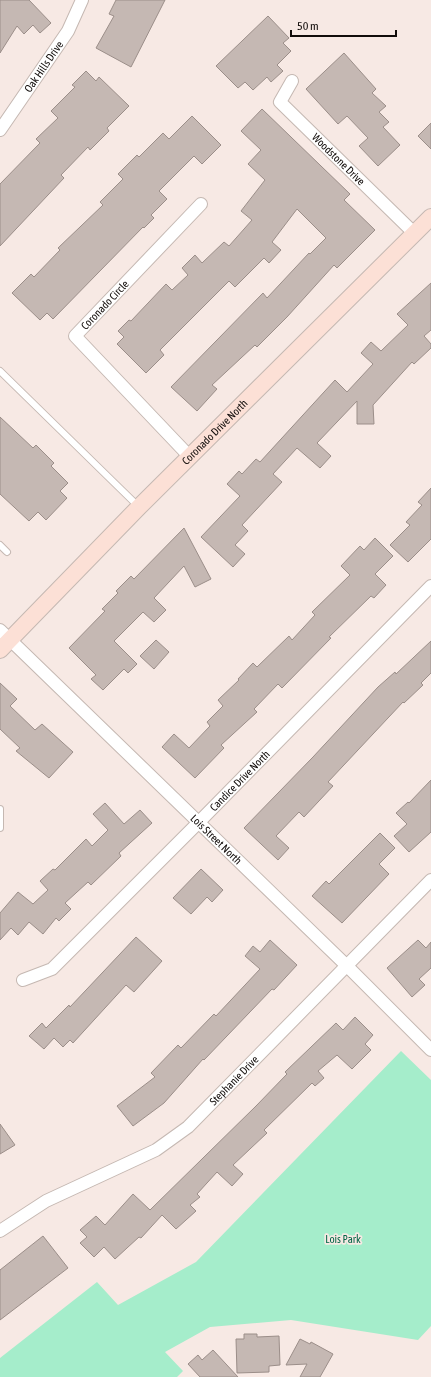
<svg xmlns="http://www.w3.org/2000/svg" width="431" height="1377" font-family="'Asap Condensed',sans-serif">
	<rect width="100%" height="100%" fill="#f7e9e4"/>
	<path fill="#a5edcb" d="M401 1051 431 1080V1326L418 1340 291 1320 210 1327 165 1352 183 1371 177 1377H0V1358L97 1282 118 1305 196 1262Z"/>
	<g fill="#c5b8b3" stroke="#9b8e89">
		<path d="M0 0H29L51 23 40 33 33 25 24 34 17 26 0 53Z"/>
		<path d="M116 0H165L131 67 96 48 114 16 109 14Z"/>
		<path d="M268 16 289 38 283 43 291 51 277 65 283 71 271 82 267 77 253 90 245 82 238 88 216 66Z"/>
		<path d="M344 53 376 89 372 93 386 106 379 112 389 122 383 127 400 145 378 166 359 146 368 138 347 116 338 124 306 89Z"/>
		<path d="M86 71 96 81 99 77 129 106 107 128 109 131 90 150 88 147 61 175 64 178 0 246V184L40 143 36 139 58 118 51 111 75 87 72 85Z"/>
		<path d="M262 109 350 194 344 200 375 230 337 268 334 265 287 317 257 347 255 345 212 385 217 389 197 411 171 387 263 293 267 298 309 253 310 254 326 238 297 209 272 242 281 250 269 263 264 258 235 287 229 281 160 350 164 355 146 373 117 344 124 337 118 331 129 320 131 321 166 284 172 290 188 275 182 268 195 255 202 263 224 242 229 246 252 220 241 211 265 180 248 164 261 150 241 131Z"/>
		<path d="M192 116 221 145 202 164 194 156 159 191 167 199 151 215 154 218 144 228 143 227 53 319 47 313 40 320 12 293 31 274 34 277 60 250 58 248 103 205 100 202 123 179 118 174 137 155 139 157 163 133 169 139Z"/>
		<path d="M431 123V149L418 136Z"/>
		<path d="M431 283V330L424 336 431 344V348L414 364 412 362 373 405 374 424H357V401L317 443 331 456 320 468 297 448 273 474 282 482 242 525 248 531 235 545 245 554 233 567 201 537 240 496 227 484 239 471 242 474 256 459 260 462 335 380 347 392 373 364 361 353 371 342 381 351 408 325 397 314Z"/>
		<path d="M0 417 33 448 36 445 54 463 51 466 68 483 60 491 67 498 46 520 38 512 29 521 0 494Z"/>
		<path d="M431 488V539L408 562 390 545 410 525 406 522 422 505 418 502Z"/>
		<path d="M184 528 211 579 195 587 184 566 154 598 166 610 154 622 143 612 114 641 137 664 128 673 124 669 103 690 91 679 96 675 69 648 105 611 102 609 118 593 116 591 131 576 134 579Z"/>
		<path d="M375 538 393 556 375 574 386 585 374 598 371 596 329 637 331 638 282 688 278 684 254 709 257 712 221 745 224 748 195 778 162 747 174 734 189 748 210 726 207 722 223 706 218 700 239 680 238 679 253 663 257 667 289 636 292 640 315 615 312 612 350 575 341 566 360 546 364 550Z"/>
		<path d="M156 640 169 652 154 669 140 656Z"/>
		<path d="M431 641V673L421 683 423 685 404 703 403 702 328 782 333 786 304 817 299 812 276 836 289 848 278 860 244 828 313 757 378 687 395 672 396 674Z"/>
		<path d="M0 683 17 699 10 706 35 730 42 724 73 752 49 778 16 751 20 748 0 729Z"/>
		<path d="M431 780V832L409 852 394 836 407 824 396 813 408 802 409 803Z"/>
		<path d="M105 803 124 824 140 810 152 823 119 853 121 856 91 885 88 882 65 903 71 909 59 921 56 918 43 934 29 922 18 935 11 928 0 940V913L18 892 33 904 48 890 40 881 53 869 55 870 86 839 92 846 108 830 93 814Z"/>
		<path d="M380 833 395 848 379 864 389 874 342 923 312 896 326 881 329 884Z"/>
		<path d="M201 869 223 890 212 902 207 897 191 914 173 898Z"/>
		<path d="M136 937 162 961 134 992 126 985 73 1043 70 1040 63 1047 54 1038 44 1049 29 1036 42 1023 46 1028 69 1005 70 1007Z"/>
		<path d="M270 940 297 965 274 990 272 989 204 1060 203 1059 164 1103 133 1126 117 1106 155 1077 151 1073 178 1045 181 1048 214 1014 216 1016 260 969 245 956 253 946 260 952Z"/>
		<path d="M418 940 426 948 431 942V968L419 979 425 985 412 997 387 968Z"/>
		<path d="M355 1017 373 1035 365 1044 371 1050 352 1069 337 1055 318 1071 324 1078 315 1086 312 1083 264 1130 267 1133 233 1165 243 1174 232 1186 217 1172 197 1194 200 1197 190 1205 196 1211 176 1229 162 1215 141 1238 139 1237 115 1259 104 1247 94 1257 80 1243 87 1237 80 1230 96 1216 105 1225 133 1194 150 1210 256 1106 287 1074 285 1072 336 1023 343 1030Z"/>
		<path d="M0 1124 15 1145 0 1154Z"/>
		<path d="M43 1236 68 1268 0 1320V1270Z"/>
		<path d="M244 1334H257V1337L279 1336 280 1365 269 1366V1372L237 1373 236 1339H244Z"/>
		<path d="M300 1339 310 1344 311 1342 333 1354 320 1377H300L307 1364 286 1365Z"/>
		<path d="M213 1350 226 1364 238 1377H200L188 1364 198 1355 202 1360Z"/>
	</g>
	<g fill="none" stroke-linecap="round" stroke-linejoin="round">
		<defs>
			<g id="lane">
				<path d="M0 371 138 506"/>
				<path d="M0 545 7 552"/>
				<path d="M0 809V828"/>
			</g>
			<g id="street">
				<path id="s1" d="M292 81 280 102 414 233"/>
				<path id="s2" d="M0 130 68 31 82 0"/>
				<path id="s3" d="M190 457 75 336 201 204"/>
				<path id="s4" d="M0 630 347 966 431 1050"/>
				<path id="s5" d="M23 980 52 969 199 822 431 586"/>
				<path id="s6" d="M0 1231 46 1201 156 1150 188 1127 431 880"/>
			</g>
			<g id="secondary">
				<path id="s7" d="M0 650 139 507 431 217"/>
			</g>
		</defs>
		<use href="#lane" stroke="#c5b8b2" stroke-width="8"/>
		<use href="#street" stroke="#c5b8b2" stroke-width="14"/>
		<use href="#secondary" stroke="#c5b8b2" stroke-width="18"/>
		<use href="#lane" stroke="#fff" stroke-width="6"/>
		<use href="#street" stroke="#fff" stroke-width="12"/>
		<use href="#secondary" stroke="#fce0d6" stroke-width="16"/>
	</g>
	<g text-anchor="middle" dominant-baseline="central" stroke-width="3.5" stroke-linejoin="round" paint-order="stroke">
		<g font-size="11" fill="#110c0a" stroke="#f7e9e4">
			<text stroke="none"><textPath href="#s2" startOffset="77">Oak Hills Drive</textPath></text>
			<text stroke="none"><textPath href="#s1" startOffset="106">Woodstone Drive</textPath></text>
			<text stroke="none"><textPath href="#s3" startOffset="210">Coronado Circle</textPath></text>
			<text stroke="none"><textPath href="#s7" startOffset="306">Coronado Drive North</textPath></text>
			<text stroke="none"><textPath href="#s5" startOffset="297">Candice Drive North</textPath></text>
			<text stroke="none"><textPath href="#s4" startOffset="301">Lois Street North</textPath></text>
			<text stroke="none"><textPath href="#s6" startOffset="281">Stephanie Drive</textPath></text>
		</g>
		<g font-size="11" fill="#016344" stroke="#f7e9e4">
			<text x="343" y="1239">Lois Park</text>
		</g>
	</g>
	<path d="M291 30v6h105v-6" fill="none" stroke="#110c0a" stroke-width="2"/>
	<text x="297" y="30" font-size="12" fill="#110c0a" stroke="#f7e9e4" stroke-width="3" paint-order="stroke">50 m</text>
</svg>
